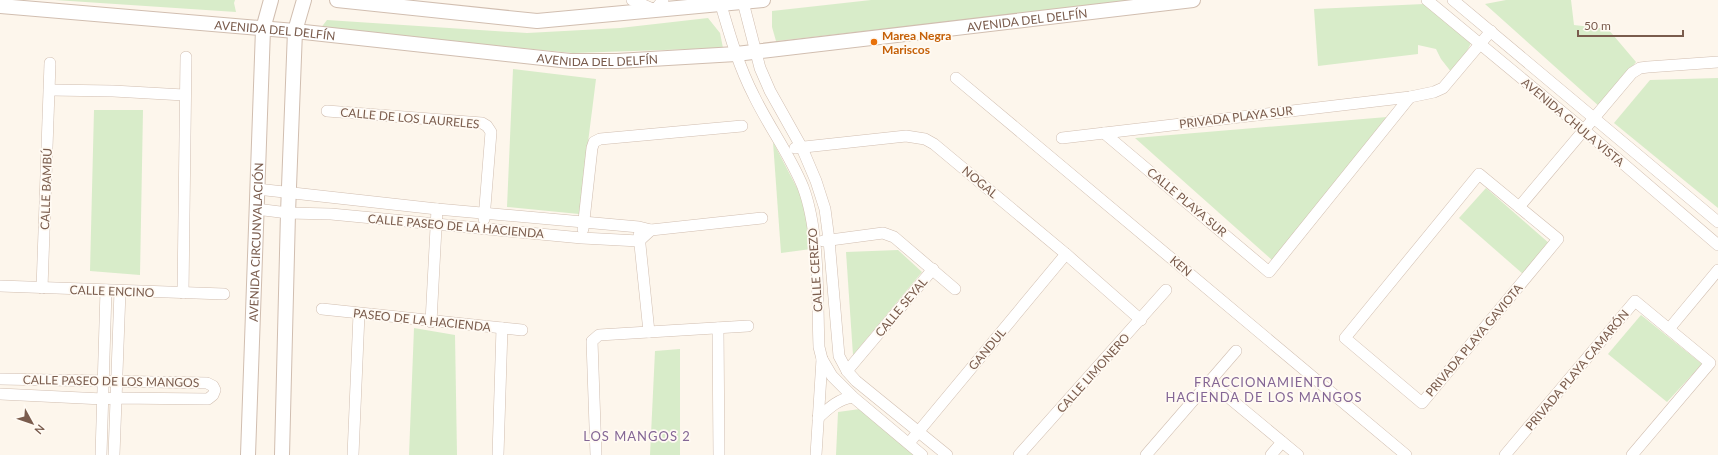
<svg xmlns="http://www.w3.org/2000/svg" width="1718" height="455" font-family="Lato,sans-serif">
	<rect width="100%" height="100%" fill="#fdf6ec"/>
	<g fill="#d8ecc9">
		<path d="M55 0H235L234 3 236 12Z"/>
		<path d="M871 0H1142L776 41 772 27V11Z"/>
		<path d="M1506 0H1571L1574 25 1608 29 1636 62 1600 107 1485 4Z"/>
		<path d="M1424 4 1471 43 1464 57 1452 73 1441 59 1436 49 1418 45V54L1318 66 1314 9Z"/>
		<path d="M708 18 720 33 723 48 573 53 320 29 327 20 527 33 620 28Z"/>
		<path d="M513 69 596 79 579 214 507 207Z"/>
		<path d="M1718 78V208L1614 123 1650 80Z"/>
		<path d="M94 110H143L140 275 90 271Z"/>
		<path d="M1387 117 1272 260 1135 138Z"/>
		<path d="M773 142 808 209 811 249 781 253Z"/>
		<path d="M1486 188 1550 244 1523 274 1459 218Z"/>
		<path d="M898 250 922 272 853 355 846 252Z"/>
		<path d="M1641 315 1702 364 1667 402 1608 354Z"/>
		<path d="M414 328 455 335 457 455H409Z"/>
		<path d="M680 349V455H650L655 351Z"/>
		<path d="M860 409 914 455H836L838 412Z"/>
	</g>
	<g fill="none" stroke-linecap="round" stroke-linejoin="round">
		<defs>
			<g id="minor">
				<path d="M632 0 655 10 663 0"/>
				<path d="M1427 0 1584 130 1718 245"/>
				<path d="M1453 0 1718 222"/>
				<path d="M743 2 760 68 770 91 802 148 816 181 825 209 829 240 839 356 847 371 856 381 947 455"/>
				<path d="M721 5C730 36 739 67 754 96 769 127 790 155 803 187 820 232 817 298 819 347L822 359 816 455"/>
				<path d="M956 78 1406 455"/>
				<path d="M50 90 113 91 184 95"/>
				<path d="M327 111 482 123 487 126 491 132 484 219"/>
				<path d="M1104 133 1269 272 1410 97"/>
				<path d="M1062 138 1410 97 1434 92 1443 88 1491 31"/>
				<path d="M795 148 906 136 925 139 934 144 1066 254 1141 320"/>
				<path d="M1479 174 1558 239 1422 403 1345 338Z"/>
				<path d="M257 189 437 209 639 227 651 230 762 218"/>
				<path d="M1519 207 1632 73 1640 68 1648 67 1718 62"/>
				<path d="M256 209 288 213 331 214 582 238 639 241 651 230"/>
				<path d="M583 229 592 148 594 142 600 139 742 126"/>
				<path d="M639 235 649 332"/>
				<path d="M823 241 883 233 894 237 955 289"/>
				<path d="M0 286 224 294"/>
				<path d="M42 288 50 63"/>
				<path d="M183 293 186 57"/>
				<path d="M322 309 522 330"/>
				<path d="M431 322 437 209"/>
				<path d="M718 328 719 455"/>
				<path d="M1669 329 1718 270"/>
				<path d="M822 359 832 376 853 397 922 455"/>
				<path d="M847 371 933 269"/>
				<path d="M0 379 207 383 213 386 215 390 213 395 208 399 116 398 103 399 0 394"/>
				<path d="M1210 382 1298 455"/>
				<path d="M818 418C829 408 838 399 853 397"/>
				<path d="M909 443 1066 254"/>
				<path d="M101 455 106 290"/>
				<path d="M114 455 120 291"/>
				<path d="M353 455 359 314"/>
				<path d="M498 455 502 328"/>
				<path d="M596 455 592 341 599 335 748 326"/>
				<path d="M1019 455 1166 290"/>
				<path d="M1146 455 1236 351"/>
				<path d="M1271 455 1282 442"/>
				<path d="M1505 455 1635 301 1710 363 1632 455"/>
			</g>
			<g id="tertiary">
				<path d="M337 0 537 21 763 0"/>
				<path id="s1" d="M0 6 295 31 570 61H617L736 54 1193 0"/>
				<path id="s2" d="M248 455 263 29 271 0"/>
				<path d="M282 455 288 213 295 31 304 0"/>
			</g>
		</defs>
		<use href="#minor" stroke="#d1beb0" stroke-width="12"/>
		<use href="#tertiary" stroke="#d1beb0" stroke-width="16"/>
		<use href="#minor" stroke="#fff" stroke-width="11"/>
		<use href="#tertiary" stroke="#fff" stroke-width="14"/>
	</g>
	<circle fill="#e8710a" stroke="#fffaf3" stroke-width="1.5" cx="874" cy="42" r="4"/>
	<g text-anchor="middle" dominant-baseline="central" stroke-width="3.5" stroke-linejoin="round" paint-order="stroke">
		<g font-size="12" fill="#7a5c4d" stroke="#fffaf3">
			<text stroke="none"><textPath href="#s1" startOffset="1032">AVENIDA DEL DELFÍN</textPath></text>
			<text stroke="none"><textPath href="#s1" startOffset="276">AVENIDA DEL DELFÍN</textPath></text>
			<text stroke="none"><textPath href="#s1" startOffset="600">AVENIDA DEL DELFÍN</textPath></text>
			<text transform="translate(1236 117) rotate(-7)">PRIVADA PLAYA SUR</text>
			<text transform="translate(410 118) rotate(5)">CALLE DE LOS LAURELES</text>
			<text transform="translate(1573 122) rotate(40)">AVENIDA CHULA VISTA</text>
			<text transform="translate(980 182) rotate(40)">NOGAL</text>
			<text transform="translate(46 189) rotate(-88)">CALLE BAMBÚ</text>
			<text transform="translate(1187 202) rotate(40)">CALLE PLAYA SUR</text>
			<text transform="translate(456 226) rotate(5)">CALLE PASEO DE LA HACIENDA</text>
			<text stroke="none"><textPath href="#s2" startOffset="213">AVENIDA CIRCUNVALACIÓN</textPath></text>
			<text transform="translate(1181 266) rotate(40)">KEN</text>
			<text transform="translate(815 270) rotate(-94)">CALLE CEREZO</text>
			<text transform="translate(112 291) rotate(2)">CALLE ENCINO</text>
			<text transform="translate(901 307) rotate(-50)">CALLE SEYAL</text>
			<text transform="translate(422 320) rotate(6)">PASEO DE LA HACIENDA</text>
			<text transform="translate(1474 340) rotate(-50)">PRIVADA PLAYA GAVIOTA</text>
			<text transform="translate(987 349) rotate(-50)">GANDUL</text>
			<text transform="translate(1577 370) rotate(-50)">PRIVADA PLAYA CAMARÓN</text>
			<text transform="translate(1093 373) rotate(-48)">CALLE LIMONERO</text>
			<text transform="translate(111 381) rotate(1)">CALLE PASEO DE LOS MANGOS</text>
		</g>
		<g font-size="12" font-weight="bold" fill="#c56008" stroke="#fffaf3" text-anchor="start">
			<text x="882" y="35">Marea Negra<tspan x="882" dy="14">Mariscos</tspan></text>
		</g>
		<g font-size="13" letter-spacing="1" fill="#846695" stroke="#fffaf3">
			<text x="1264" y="382">FRACCIONAMIENTO<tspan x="1264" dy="15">HACIENDA DE LOS MANGOS</tspan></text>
			<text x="637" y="436">LOS MANGOS 2</text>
		</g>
	</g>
	<g transform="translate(32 423) rotate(130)" stroke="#fffaf3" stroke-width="3" paint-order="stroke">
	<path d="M0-3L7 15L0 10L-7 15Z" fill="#7a5c4d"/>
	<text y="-6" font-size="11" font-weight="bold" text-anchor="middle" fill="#7a5c4d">N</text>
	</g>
	<path d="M1578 30v6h105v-6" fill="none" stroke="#7a5c4d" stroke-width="2"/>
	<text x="1584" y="30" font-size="12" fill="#7a5c4d" stroke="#fffaf3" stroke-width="3" paint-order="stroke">50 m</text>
</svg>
